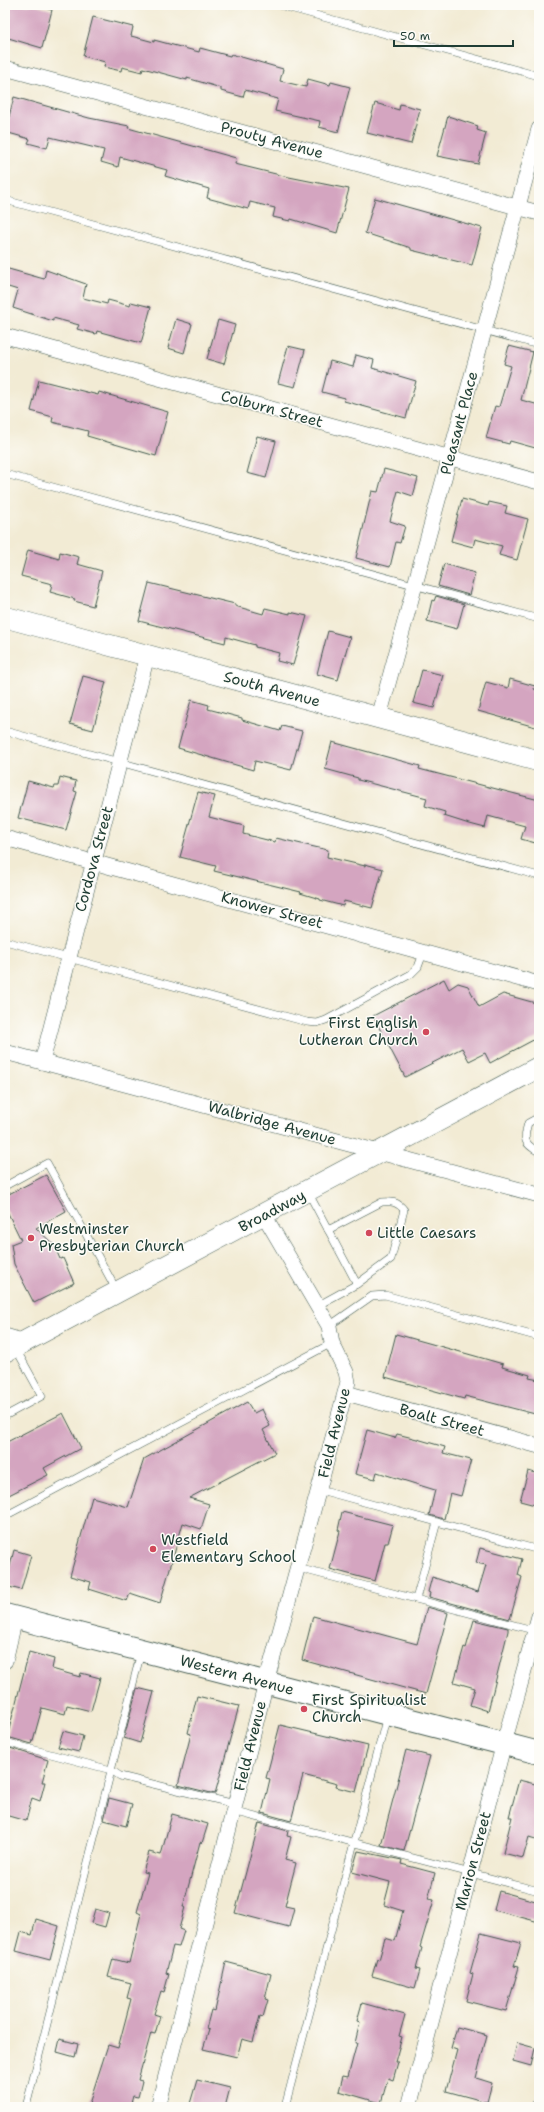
<svg xmlns="http://www.w3.org/2000/svg" width="544" height="2112" font-family="'Shantell Sans',sans-serif">
	<rect width="100%" height="100%" fill="#fdfcf7"/>
	<filter id="ink" filterUnits="userSpaceOnUse"><feTurbulence type="fractalNoise" baseFrequency=".025" numOctaves="2"/><feDisplacementMap in="SourceGraphic" scale="8" xChannelSelector="R" yChannelSelector="G"/><feConvolveMatrix kernelMatrix="1 2 1 2 8 2 1 2 1" color-interpolation-filters="sRGB"/></filter>
	<filter id="wash" filterUnits="userSpaceOnUse"><feTurbulence type="fractalNoise" baseFrequency=".012" numOctaves="4" result="noise"/><feDisplacementMap in="SourceGraphic" scale="16" xChannelSelector="R" yChannelSelector="G"/><feGaussianBlur stdDeviation="0.9" result="paint"/><feColorMatrix in="noise" values="0 0 0 0 0 0 0 0 0 0 0 0 0 0 0 0 0 1.4 0 .05"/><feComposite in="paint" operator="in"/></filter>
	<g filter="url(#wash)">
		<rect width="100%" height="100%" fill="#f2ebd4"/>
		<g id="blocks">
			<g fill="#d4a5c0">
				<path d="M5 5H34L52 10 42 48 5 37Z"/>
				<path d="M93 17 133 27 131 36 154 42V40L199 52 200 48 230 56 231 54 283 69 280 81 306 87 308 79 330 85 331 82 350 87 338 132 319 127 320 121 275 111 278 99 245 90 243 97 221 91V88L187 78V80L143 68 142 72 122 67 121 71 104 67 105 62 83 56Z"/>
				<path d="M14 97 89 118 129 126 128 128 236 158 235 164 284 176 349 189 337 233 291 219 290 221 273 217 275 208 250 202 248 209 207 198 209 189 165 176 167 170 120 157 118 167 101 162 104 150 50 137 47 148 28 143 30 139 5 132Z"/>
				<path d="M375 103 399 110 400 104 420 109 411 144 367 133Z"/>
				<path d="M448 116 478 126 477 130 486 133 478 164 437 156Z"/>
				<path d="M375 198 482 228 472 265 411 250V248L365 233Z"/>
				<path d="M5 268 44 279 46 270 86 284 83 298 107 304 108 300 130 306 131 302 151 307 141 343 97 331 96 334 77 329 79 325 53 318V321L13 308 18 290 5 286Z"/>
				<path d="M176 319 192 324 184 353 168 348Z"/>
				<path d="M218 320 235 325 224 364 207 359Z"/>
				<path d="M288 346 305 350 295 387 278 383Z"/>
				<path d="M509 346 533 352 521 400 539 405V449L510 441 509 444 486 438 495 406 499 407 511 366 504 364Z"/>
				<path d="M356 355 374 360 372 368 416 381 406 418 344 401 345 398 322 392 330 361 353 367Z"/>
				<path d="M39 380 98 395 99 392 168 412 156 456 87 436 88 431 52 422 53 417 31 411Z"/>
				<path d="M257 436 276 441 266 478 247 473Z"/>
				<path d="M384 469 418 478 413 496 398 491 390 521 405 526 400 543 396 542 390 567 356 558 372 491 378 492Z"/>
				<path d="M462 499 488 506 489 502 507 506 505 513 528 519 517 560 499 555 502 546 475 539 473 547 451 541Z"/>
				<path d="M28 550 59 559 60 552 79 557 77 564 102 571 93 606 74 601 75 599 50 592 52 584 21 576Z"/>
				<path d="M444 564 475 573 469 595 438 586Z"/>
				<path d="M149 583 235 604V606L263 614 265 608 290 614V612L307 616 293 665 277 661 279 653 255 647V645L226 637 225 643 139 621Z"/>
				<path d="M436 596 464 604 457 629 427 621 432 600 434 601Z"/>
				<path d="M328 631 350 637 338 680 317 674Z"/>
				<path d="M422 670 443 675 434 708 413 703Z"/>
				<path d="M83 676 106 682 93 730 70 724Z"/>
				<path d="M510 679 535 686 534 689 539 691V728L478 711 486 682 508 688Z"/>
				<path d="M191 700 209 705 208 709 242 718V720L280 731 282 726 302 731 291 770 255 761 253 770 178 748Z"/>
				<path d="M332 742 420 766 419 769 539 800V844L521 839 525 826 488 816 485 828 466 823 444 816 445 812 425 806 427 798 358 780V778L325 769Z"/>
				<path d="M60 777 76 781 74 791 77 792 66 830 18 818 28 781 54 788 55 786H58Z"/>
				<path d="M198 792 215 796 209 817 244 826 243 834 275 842 276 838 310 846 328 850 327 857 365 866V864L383 869 372 908 344 901 343 906 320 900V899L300 893 301 892 214 871 216 866 180 857Z"/>
				<path d="M444 979 449 989 458 983 468 986 479 1007 503 994 539 1004V1037L490 1063 485 1053 469 1061 462 1048 405 1077 373 1016Z"/>
				<path d="M46 1175 66 1211 36 1228 54 1245 60 1259 63 1258 74 1283 34 1303 14 1264 11 1244 21 1240 5 1207V1196Z"/>
				<path d="M396 1334 475 1356 503 1364 502 1367 530 1375 529 1378 539 1380V1415L465 1396 464 1399 385 1377Z"/>
				<path d="M247 1402 254 1413 262 1409 270 1426 263 1430 275 1453 189 1498 209 1504 201 1529 183 1523 160 1603 130 1593 127 1601 89 1589 91 1582 70 1576 92 1497 128 1507 144 1459Z"/>
				<path d="M63 1413 81 1448 44 1468 48 1475 5 1497V1443Z"/>
				<path d="M367 1430 395 1438 397 1434 417 1439 445 1447 443 1453 471 1460 461 1496 450 1493 444 1519 429 1515 435 1490 377 1472 375 1479 355 1474Z"/>
				<path d="M528 1471 539 1474V1506L520 1501Z"/>
				<path d="M342 1512 393 1525 388 1543H385L375 1581 330 1569 340 1531 338 1530Z"/>
				<path d="M480 1548 522 1559 518 1575 522 1577 510 1619 429 1597 430 1593 428 1592 432 1577 478 1592 486 1565 476 1563Z"/>
				<path d="M14 1550 31 1555 21 1590 5 1586Z"/>
				<path d="M427 1607 448 1613 426 1694 302 1660 313 1616 417 1644Z"/>
				<path d="M474 1620 508 1628V1631L488 1711 470 1705 475 1688 454 1682 464 1647 466 1648Z"/>
				<path d="M29 1652 54 1659 52 1669 80 1677 81 1673 100 1678 91 1711 67 1705 65 1714 42 1708 32 1744 7 1737Z"/>
				<path d="M137 1688 154 1692 140 1743 124 1738Z"/>
				<path d="M197 1696 239 1706 215 1794 178 1785 191 1734 188 1733Z"/>
				<path d="M280 1725 368 1746 356 1792 336 1787 337 1784 303 1775 291 1821 262 1813 270 1779 266 1778Z"/>
				<path d="M63 1731 83 1736 79 1752 58 1747Z"/>
				<path d="M10 1748 48 1760 42 1782H45L40 1801 32 1798 26 1821 5 1815V1766Z"/>
				<path d="M406 1750 430 1756 404 1851 381 1845Z"/>
				<path d="M519 1780 539 1785V1840L529 1837 523 1858 503 1853 512 1817H509Z"/>
				<path d="M109 1798 132 1804 126 1826 104 1820Z"/>
				<path d="M172 1814 208 1824 202 1843 200 1842 183 1907H185L179 1929 184 1931 179 1947 173 1946 166 1973 169 1974 164 1992 161 1991 154 2014 160 2016 155 2034 151 2033 138 2080 142 2081 138 2097 133 2096 130 2107H88L108 2045 118 2048 131 1999 127 1998 131 1983 108 1977 113 1959 129 1963 141 1914 137 1912 148 1873 143 1872 149 1852 161 1855Z"/>
				<path d="M259 1823 288 1831 287 1836 291 1837 285 1860 296 1863 285 1906 294 1908 289 1927 235 1913Z"/>
				<path d="M358 1851 402 1860 401 1864 435 1873 428 1899 434 1900 420 1947 422 1948 416 1969 420 1970 415 1988 372 1976 377 1959 379 1960 385 1938 395 1941 403 1911 384 1905 390 1882 352 1872Z"/>
				<path d="M499 1891 539 1902V1922L494 1910Z"/>
				<path d="M95 1909 109 1913 105 1927 91 1923Z"/>
				<path d="M36 1919 59 1926 50 1960 16 1951 21 1932 32 1935Z"/>
				<path d="M481 1933 521 1943 514 1966 519 1967 506 2011 466 2001 473 1974 470 1973Z"/>
				<path d="M226 1962 271 1974 265 1999 268 2000 263 2017 260 2016 253 2042 242 2039 237 2057 203 2049 209 2030 206 2029 211 2010 215 2011Z"/>
				<path d="M362 2003 405 2015 399 2036 402 2037 395 2062H398L393 2080 388 2078 381 2103 339 2091 343 2076 348 2077 357 2043H355L360 2022 357 2021Z"/>
				<path d="M457 2027 487 2035 476 2078 492 2083 487 2102 446 2091 457 2050 451 2048Z"/>
				<path d="M60 2039 78 2044 75 2057 57 2052Z"/>
				<path d="M517 2043 535 2048 531 2066 513 2061Z"/>
				<path d="M197 2080 230 2088 225 2107H189Z"/>
			</g>
		</g>
	</g>
	<g filter="url(#ink)">
		<use href="#blocks" fill-opacity="0" stroke="#3f574c" stroke-width="1"/>
		<g fill="none" stroke-linecap="round" stroke-linejoin="round">
			<defs>
				<g id="lane">
					<path d="M279 5 539 76"/>
					<path d="M5 200 539 345"/>
					<path d="M5 474 539 619"/>
					<path d="M5 731 539 876"/>
					<path d="M5 941 307 1022 317 1023 326 1020 411 974 418 967 424 951"/>
					<path d="M539 1117 528 1123C523 1140 524 1144 539 1152"/>
					<path d="M5 1186 47 1163 117 1291"/>
					<path d="M308 1192 357 1284 317 1306"/>
					<path d="M328 1230 382 1202C392 1201 398 1202 404 1210L391 1259 357 1284"/>
					<path d="M329 1326 372 1296 385 1295 539 1337"/>
					<path d="M5 1416 42 1396 16 1349"/>
					<path d="M320 1490 539 1550"/>
					<path d="M5 1516 332 1343"/>
					<path d="M298 1568 537 1631"/>
					<path d="M416 1599 437 1522"/>
					<path d="M5 1742 111 1770 120 1776 235 1804"/>
					<path d="M233 1811 539 1891"/>
					<path d="M26 2107 141 1652"/>
					<path d="M285 2107 387 1716"/>
					<path d="M535 2107 539 2093"/>
				</g>
				<g id="street">
					<path d="M5 68 539 213"/>
					<path d="M5 336 539 482"/>
					<path d="M379 717 539 129"/>
					<path d="M5 838 539 984"/>
					<path d="M5 1052 539 1195"/>
					<path d="M42 1062 147 656"/>
					<path d="M5 1336 25 1342"/>
					<path d="M346 1393 539 1446"/>
					<path d="M5 1661 15 1618"/>
					<path d="M158 2107 266 1683 348 1382 346 1372 332 1343 329 1326 264 1215"/>
					<path d="M409 2107 504 1743 539 1616"/>
				</g>
				<g id="secondary">
					<path d="M5 617 539 761"/>
					<path d="M5 1352 539 1067"/>
				</g>
				<path id="primary" d="M5 1615 539 1753"/>
			</defs>
			<use href="#lane" stroke="#3f574c" stroke-width="8"/>
			<use href="#street" stroke="#3f574c" stroke-width="16"/>
			<use href="#secondary" stroke="#3f574c" stroke-width="22"/>
			<use href="#primary" stroke="#3f574c" stroke-width="24"/>
			<use href="#lane" stroke="#fff" stroke-width="7"/>
			<use href="#street" stroke="#fff" stroke-width="15"/>
			<use href="#secondary" stroke="#fff" stroke-width="21"/>
			<use href="#primary" stroke="#fff" stroke-width="22"/>
		</g>
	</g>
	<g fill="#d1495b" stroke="#fdfcf7" stroke-width="1.5">
		<circle cx="426" cy="1032" r="4"/>
		<circle cx="369" cy="1233" r="4"/>
		<circle cx="31" cy="1238" r="4"/>
		<circle cx="153" cy="1549" r="4"/>
		<circle cx="304" cy="1709" r="4"/>
	</g>
	<g text-anchor="middle" dominant-baseline="central" stroke-width="3" stroke-linejoin="round" paint-order="stroke">
		<g font-size="15" fill="#1f3d34" stroke="#fdfcf7">
			<text transform="translate(272 140) rotate(15)">Prouty Avenue</text>
			<text transform="translate(272 409) rotate(15)">Colburn Street</text>
			<text transform="translate(459 423) rotate(-75)">Pleasant Place</text>
			<text transform="translate(272 689) rotate(15)">South Avenue</text>
			<text transform="translate(94 859) rotate(-75)">Cordova Street</text>
			<text transform="translate(272 910) rotate(15)">Knower Street</text>
			<text transform="translate(272 1123) rotate(15)">Walbridge Avenue</text>
			<text transform="translate(272 1211) rotate(-28)">Broadway</text>
			<text transform="translate(442 1420) rotate(15)">Boalt Street</text>
			<text transform="translate(334 1433) rotate(-76)">Field Avenue</text>
			<text transform="translate(237 1675) rotate(15)">Western Avenue</text>
			<text transform="translate(250 1746) rotate(-76)">Field Avenue</text>
			<text transform="translate(473 1861) rotate(-75)">Marion Street</text>
		</g>
		<g font-size="15" fill="#1f3d34" stroke="#fdfcf7" text-anchor="start">
			<text x="418" y="1023" text-anchor="end">First English<tspan x="418" dy="17">Lutheran Church</tspan></text>
			<text x="39" y="1229">Westminster<tspan x="39" dy="17">Presbyterian Church</tspan></text>
			<text x="377" y="1233">Little Caesars</text>
			<text x="161" y="1540">Westfield<tspan x="161" dy="17">Elementary School</tspan></text>
			<text x="312" y="1700">First Spiritualist<tspan x="312" dy="17">Church</tspan></text>
		</g>
	</g>
	<rect width="544" height="2112" fill="none" stroke="#fdfcf7" stroke-width="20"/>
	<path d="M394 40v6h119v-6" fill="none" stroke="#1f3d34" stroke-width="2"/>
	<text x="400" y="40" font-size="12" fill="#1f3d34" stroke="#fdfcf7" stroke-width="3" paint-order="stroke">50 m</text>
</svg>
